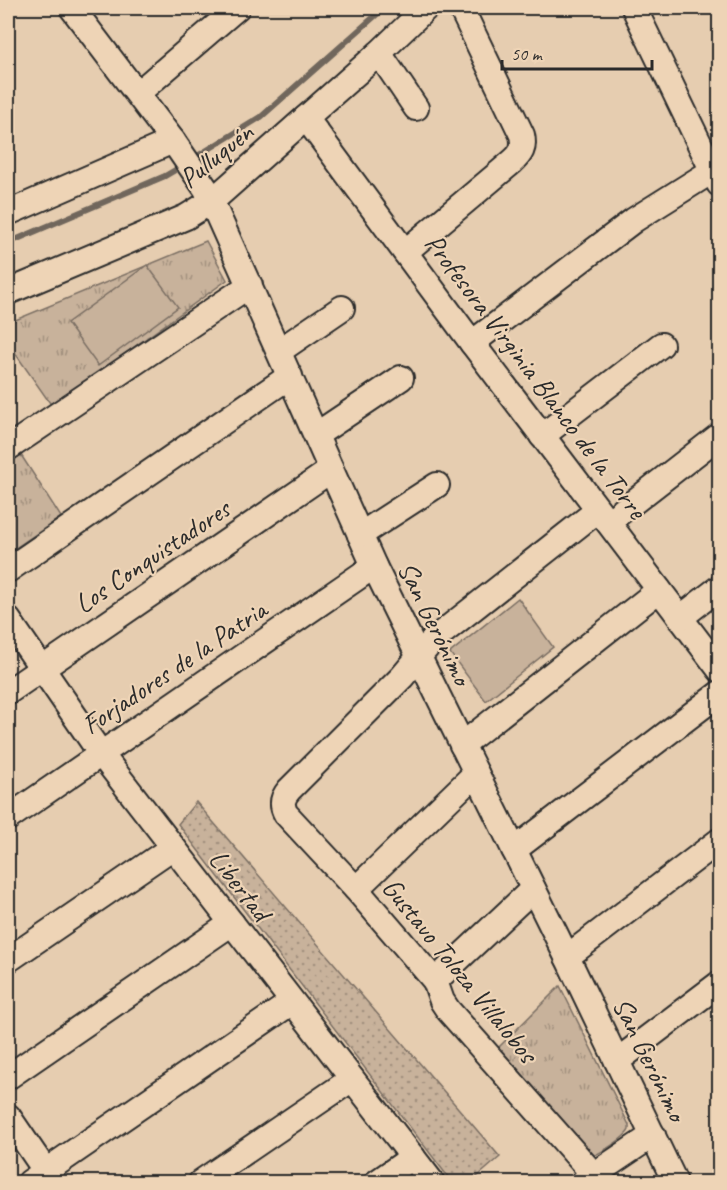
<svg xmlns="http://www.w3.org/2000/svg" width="727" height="1190" font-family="Caveat,sans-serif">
	<defs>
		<pattern id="grass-dots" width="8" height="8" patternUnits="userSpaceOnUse" patternTransform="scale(1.5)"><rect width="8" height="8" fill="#c8b29b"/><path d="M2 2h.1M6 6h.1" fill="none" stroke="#a3917f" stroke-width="1.8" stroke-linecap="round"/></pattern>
		<pattern id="park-tufts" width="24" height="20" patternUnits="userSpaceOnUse" patternTransform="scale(1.5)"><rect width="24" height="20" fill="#c8b29b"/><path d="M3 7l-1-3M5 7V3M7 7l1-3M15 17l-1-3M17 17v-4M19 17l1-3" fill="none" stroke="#a3917f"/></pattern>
	</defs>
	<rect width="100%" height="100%" fill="#e6cdb0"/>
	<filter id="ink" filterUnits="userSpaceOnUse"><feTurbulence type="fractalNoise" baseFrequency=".0167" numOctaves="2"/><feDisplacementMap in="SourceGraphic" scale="12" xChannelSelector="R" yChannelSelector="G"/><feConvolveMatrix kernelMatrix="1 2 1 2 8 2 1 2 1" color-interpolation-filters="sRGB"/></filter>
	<g filter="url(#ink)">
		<path fill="url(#grass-dots)" stroke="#7a6e63" stroke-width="1.5" d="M196 802 500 1157 471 1182H452L178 824Z"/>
		<g fill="url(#park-tufts)" stroke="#7a6e63" stroke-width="1.5">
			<path d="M206 241 227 280 52 406 8 343V323Z"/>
			<path d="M21 455 61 517 8 553V464Z"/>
			<path d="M560 986 629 1125C629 1129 630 1130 626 1134 620 1141 602 1152 593 1156L497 1049Z"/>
		</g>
		<g fill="#c8b29b" stroke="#7a6e63" stroke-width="1.5">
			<path d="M147 265 178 307 98 366 67 323Z"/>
			<path d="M518 598 553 647 486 701 450 653Z"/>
		</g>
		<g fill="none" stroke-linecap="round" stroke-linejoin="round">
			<g stroke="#6f665b" stroke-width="6">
				<path d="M191 160 261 117 384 8"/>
				<path d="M8 243 165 176 182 166"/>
			</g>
			<defs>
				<g id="minor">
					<path d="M72 8 173 141 206 189 374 566 567 957 675 1182"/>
					<path d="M634 8 719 184"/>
					<path d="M379 53 416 108"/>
					<path d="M138 93 237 8"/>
					<path d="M306 118 472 343 720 670"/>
					<path d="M8 213 173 141"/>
					<path d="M405 252 512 162C521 154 525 148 522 135L461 8"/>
					<path d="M8 292 186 217 212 201 379 53 426 8"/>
					<path d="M472 343 634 220 720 166"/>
					<path d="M279 351 342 308"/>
					<path d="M316 435 401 378"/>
					<path d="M542 436 661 345"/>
					<path d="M8 448 250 285"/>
					<path d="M608 522 720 435"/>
					<path d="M360 535 437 485"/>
					<path d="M8 570 290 376"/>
					<path d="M680 618 720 587"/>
					<path d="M8 619 101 754 432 1182"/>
					<path d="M8 692 331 470"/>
					<path d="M462 745 659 590"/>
					<path d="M8 818 374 566"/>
					<path d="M514 850 720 693"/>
					<path d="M356 889 476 773"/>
					<path d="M567 957 720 840"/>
					<path d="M8 960 173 847"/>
					<path d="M435 981 533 889"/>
					<path d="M617 1061 720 983"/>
					<path d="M8 1077 232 923"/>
					<path d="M8 1116 53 1182"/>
					<path d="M594 1175 448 1010 442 1001 435 981 356 889 286 814C281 805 282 798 289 790L402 677 433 640 598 510"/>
					<path d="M30 1182 292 1002"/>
					<path d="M201 1182 352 1079"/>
					<path d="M377 1182 413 1157"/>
					<path d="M583 1182 653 1135"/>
				</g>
			</defs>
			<use href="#minor" stroke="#2b2b2b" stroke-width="28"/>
			<use href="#minor" stroke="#eed4b6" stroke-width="24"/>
		</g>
	</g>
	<g text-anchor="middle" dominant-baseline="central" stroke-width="4.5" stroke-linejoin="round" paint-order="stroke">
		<g font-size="28" fill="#2b2b2b" stroke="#eed4b6">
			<text transform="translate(216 155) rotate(-39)">Pulluquén</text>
			<text transform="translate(536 376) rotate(53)">Profesora Virginia Blanco de la Torre</text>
			<text transform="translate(152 556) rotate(-34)">Los Conquistadores</text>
			<text transform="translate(435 623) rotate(64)">San Gerónimo</text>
			<text transform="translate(174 667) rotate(-34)">Forjadores de la Patria</text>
			<text transform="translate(240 885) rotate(52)">Libertad</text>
			<text transform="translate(460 970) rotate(51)">Gustavo Toloza Villalobos</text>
			<text transform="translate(650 1059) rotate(64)">San Gerónimo</text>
		</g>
	</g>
	<rect width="727" height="1190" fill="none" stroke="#eed4b6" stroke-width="30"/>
	<rect x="15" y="15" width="697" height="1160" fill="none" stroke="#2b2b2b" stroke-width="2" filter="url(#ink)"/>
	<path d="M502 60v9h150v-9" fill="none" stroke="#2b2b2b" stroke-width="3"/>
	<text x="511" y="60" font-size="18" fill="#2b2b2b" stroke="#eed4b6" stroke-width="4.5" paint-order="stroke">50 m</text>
</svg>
